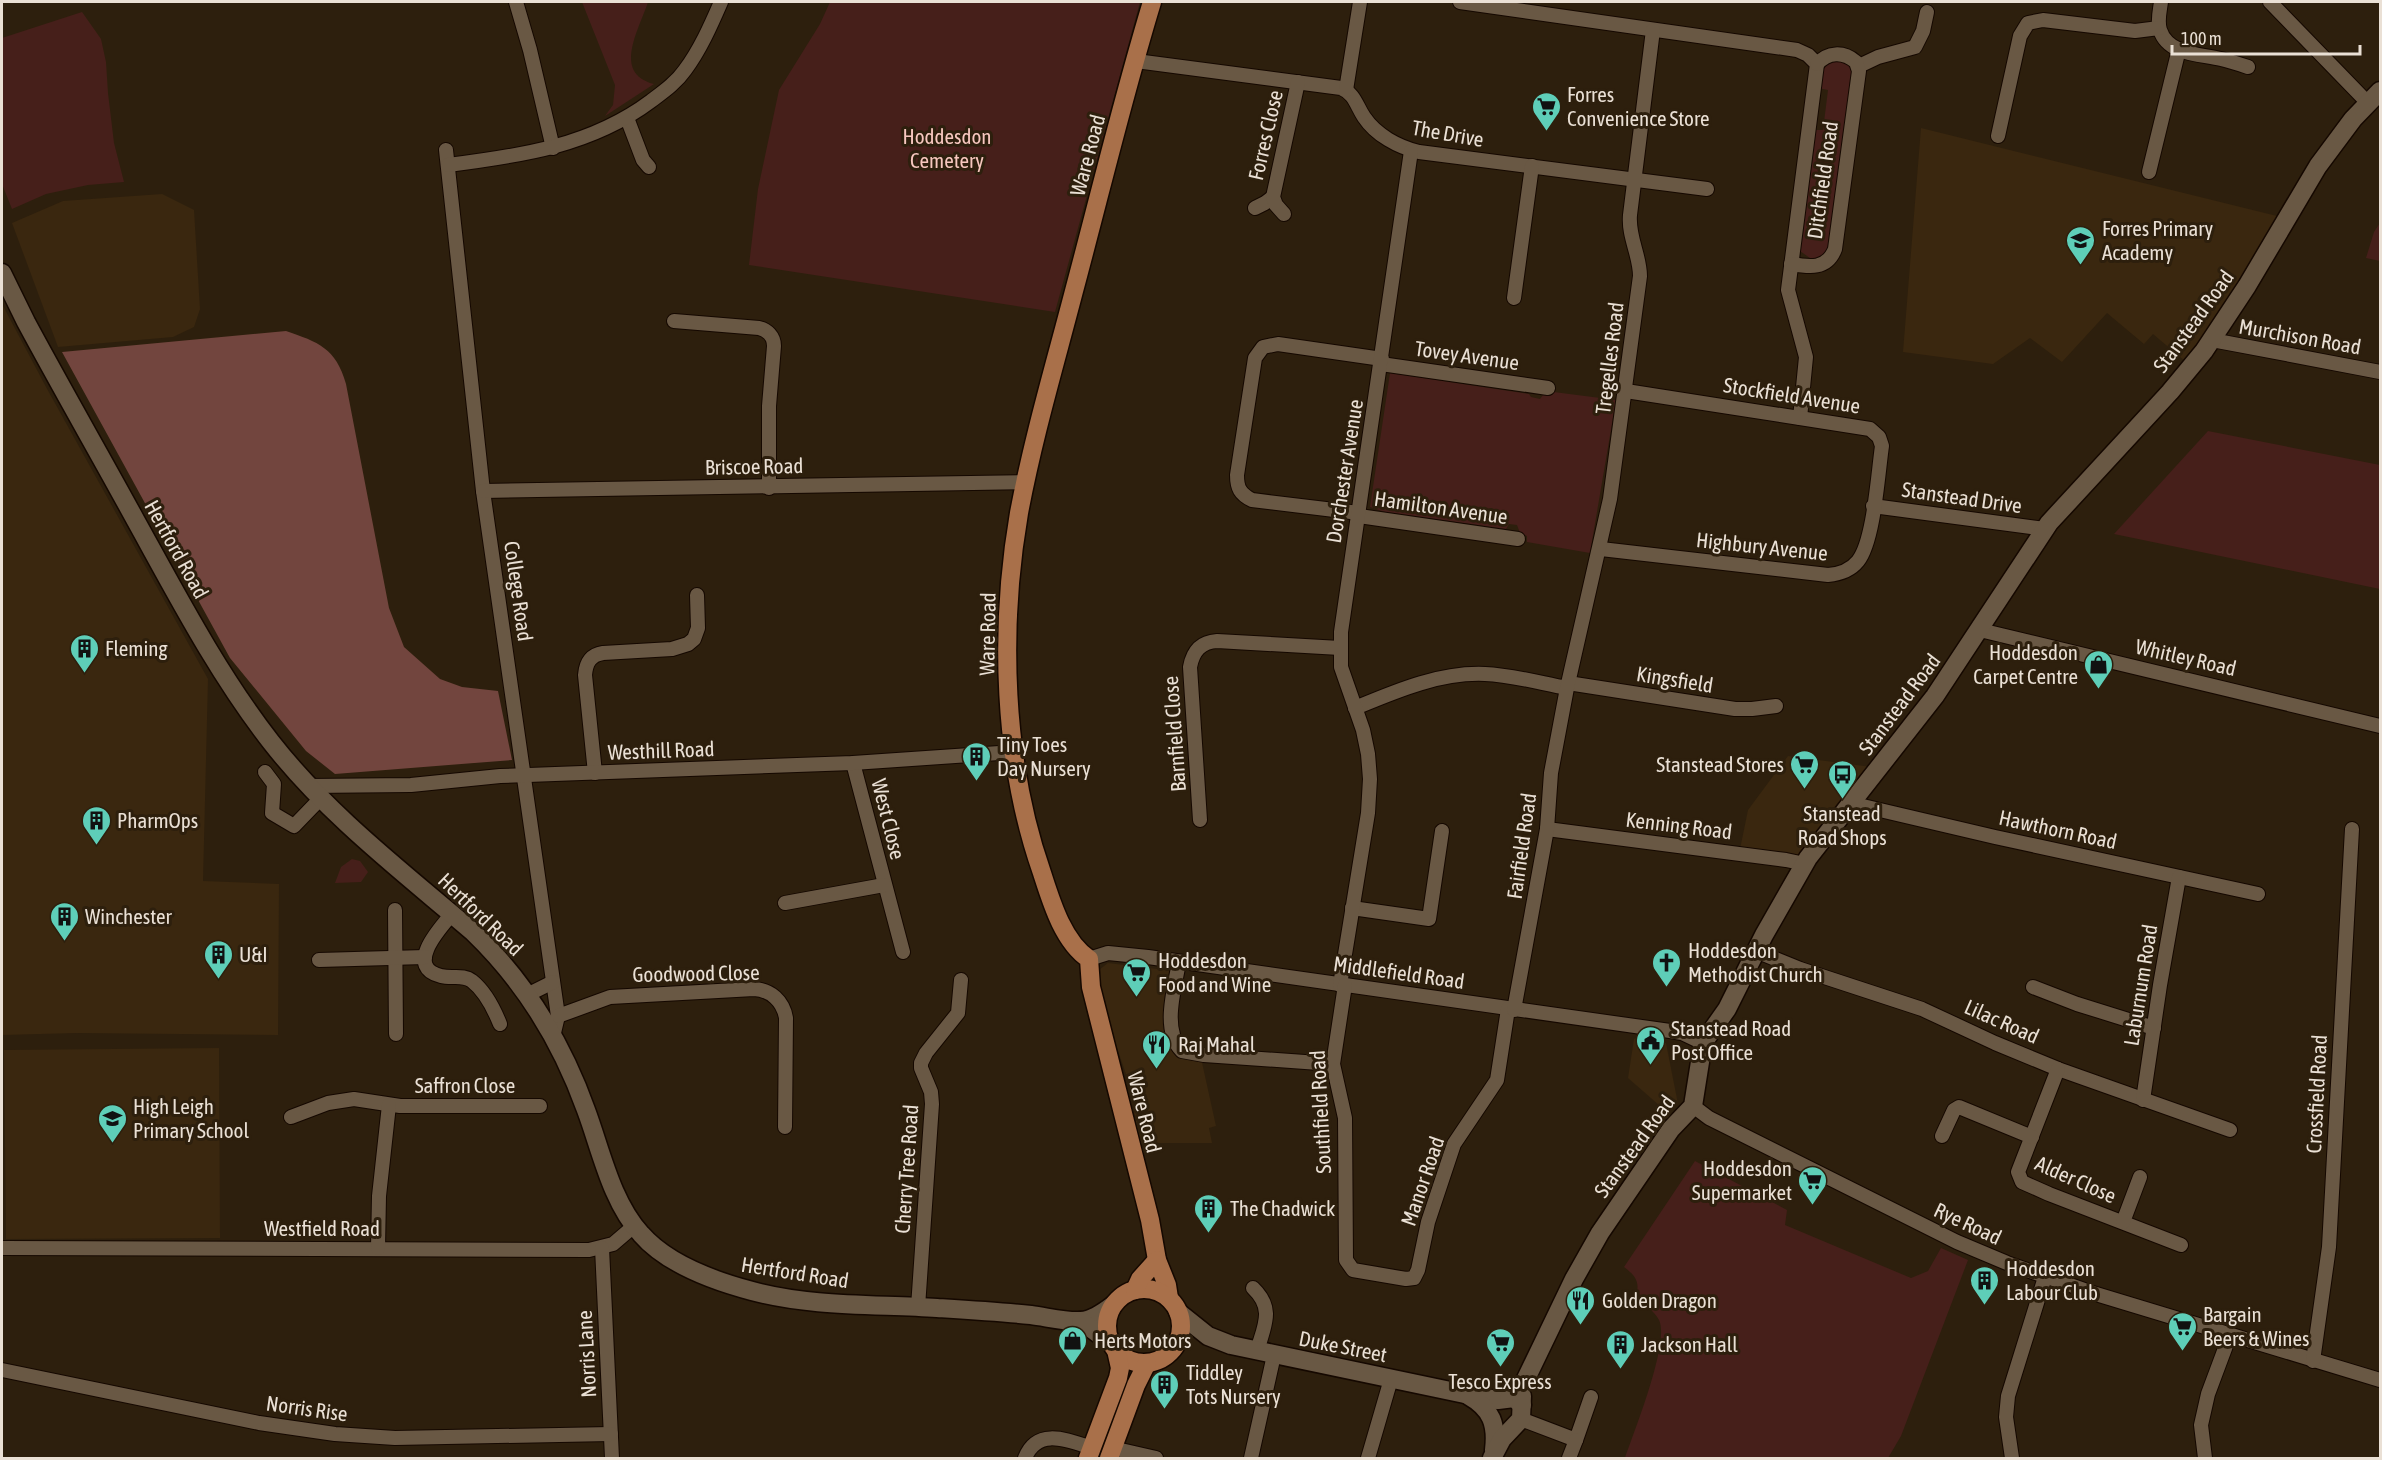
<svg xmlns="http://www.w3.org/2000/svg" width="2382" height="1460" font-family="'Asap Condensed',sans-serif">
	<rect width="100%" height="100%" fill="#2d1f0d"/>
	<g fill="#3a270f">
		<path d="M1921 128 2281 217 2216 324 2186 362 2153 334 2144 344 2107 313 2062 362 2030 338 1993 364 1903 352Z"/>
		<path d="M162 194 194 210 200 309 194 327 173 337 58 347 12 223 63 201Z"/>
		<path d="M2 304 46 387 208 679 203 881 279 884 278 1035 77 1033 2 1035Z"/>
		<path d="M1788 756 1879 768 1805 864 1739 854 1748 810Z"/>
		<path d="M1108 963 1174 971 1178 1051 1201 1058 1216 1126 1209 1128 1212 1143H1140L1128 1080 1097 990 1099 970Z"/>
		<path d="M1638 1037 1666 1043 1678 1104 1667 1112 1628 1078 1634 1039Z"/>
		<path d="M219 1048 220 1238 6 1239 4 1050Z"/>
	</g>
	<g fill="#461f1a">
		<path d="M582 2H648C639 30 612 73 654 84L605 116 613 105 615 85Z"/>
		<path d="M830 2H1140L1055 312 749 265 758 189 779 90 820 24Z"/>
		<path d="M82 12 101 39 106 62 108 93 114 143 124 182 88 185 46 194 12 209 2 184V38Z"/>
		<path d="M1836 60 1848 63 1854 72 1853 80 1850 82 1828 249 1826 255 1818 260 1810 258 1800 251 1813 130H1823L1828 90 1818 88 1823 67Z"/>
		<path d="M2380 223V261L2366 258 2374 232Z"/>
		<path d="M1390 373 1529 394 1531 397 1540 399 1546 391 1616 400 1590 553 1527 542V536L1520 533 1517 525 1509 524 1506 529 1385 512 1370 507Z"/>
		<path d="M2208 431 2380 465V589L2114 534Z"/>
		<path d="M352 859 360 861 368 872 361 882 335 883 341 867Z"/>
		<path d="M1695 1161 1787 1210 1785 1225 1911 1278 1928 1271 1941 1248 1968 1260 1901 1436 1888 1458H1625C1634 1432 1670 1342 1659 1320 1654 1310 1643 1304 1635 1298 1641 1283 1636 1276 1624 1267Z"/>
	</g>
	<path fill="#72453e" d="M286 331C318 342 336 348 346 384L389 608 404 647 440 679 462 687 498 691 512 760 335 774 306 751 230 658 62 352Z"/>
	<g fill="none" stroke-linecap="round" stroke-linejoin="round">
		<defs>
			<g id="minor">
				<path d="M516 2 530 50 553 148"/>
				<path d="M1460 2 1797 50 1808 55 1817 64 1788 290 1806 357 1800 418"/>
				<path d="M2161 2C2160 10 2157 21 2160 30 2168 55 2200 54 2221 59 2230 61 2239 64 2248 67"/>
				<path d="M2270 2 2367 102"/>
				<path d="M1136 61 1341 88C1355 94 1356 105 1364 117 1376 135 1398 147 1419 152L1707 189"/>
				<path d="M1859 66 1878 57 1915 47 1923 31 1927 12"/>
				<path d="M1346 90 1360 2"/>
				<path d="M627 118 643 160 649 167"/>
				<path d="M1998 136 2020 36 2028 23 2043 20 2135 31 2159 28"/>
				<path d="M446 150 483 491 558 1016 553 1037"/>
				<path d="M448 165C520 156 591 146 651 101 663 92 676 83 685 70 700 50 711 25 721 2"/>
				<path d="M2149 172 2179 49"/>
				<path d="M1255 208 1265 203 1273 197"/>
				<path d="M1284 214 1276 205 1273 197 1298 82"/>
				<path d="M1791 264C1809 267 1827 270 1835 249L1859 71 1856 62C1843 51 1828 52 1817 64"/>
				<path d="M1514 298 1532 166"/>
				<path d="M674 321 759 328C767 330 774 336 774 346L769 406V488"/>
				<path d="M2212 340 2380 372"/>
				<path d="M1381 364 1548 388"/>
				<path d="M483 491 1026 482"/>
				<path d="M1873 506 2045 529"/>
				<path d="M1359 513 1252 500C1240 494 1237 488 1237 475L1255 358 1263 347 1278 344 1382 359"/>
				<path d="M1359 516 1518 539"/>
				<path d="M1601 549 1828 575C1840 574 1850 571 1858 561 1874 541 1878 473 1882 446L1879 437 1870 429 1626 391"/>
				<path d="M1980 630 2380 726"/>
				<path d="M1568 683 1735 709H1752L1776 706"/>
				<path d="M1355 708C1396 691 1440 672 1485 674 1512 675 1540 683 1567 688"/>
				<path d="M853 763 903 952"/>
				<path d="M265 772 274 784 272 813 294 826 322 797"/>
				<path d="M595 773 585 675C586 663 590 655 603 653L672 649 688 644 694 639 698 628 697 595"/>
				<path d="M309 786 411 785 500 776 853 763 1014 752"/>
				<path d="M1850 803 1995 837 2258 894"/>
				<path d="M1200 820 1190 667C1193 651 1201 642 1217 641L1340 648"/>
				<path d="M1547 829 1786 860 1805 864"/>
				<path d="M785 903 884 885"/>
				<path d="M1352 908 1429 919 1442 831"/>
				<path d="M395 910 396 1034"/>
				<path d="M452 914C440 928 404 967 441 976 452 979 463 974 472 981 486 992 494 1009 500 1024"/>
				<path d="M1756 951 1800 969 1922 1009 1995 1043 2058 1069 2230 1130"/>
				<path d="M1089 959 1108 953 1148 957 1670 1031 1682 1033 1703 1043"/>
				<path d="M319 960 425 957"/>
				<path d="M1179 962C1175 987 1161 1030 1182 1051L1204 1055 1333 1064"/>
				<path d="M1340 985 1368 813 1370 779 1368 754 1363 730 1341 667V632L1411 151"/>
				<path d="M1345 985 1333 1064 1345 1118 1346 1260 1353 1270 1406 1279 1414 1278 1418 1270 1428 1222 1454 1144 1497 1080 1508 1009"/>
				<path d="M2033 987 2077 1004 2154 1028"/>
				<path d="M527 995 553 982"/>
				<path d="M1514 1010 1547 829 1551 773 1567 688 1610 499 1640 276C1640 255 1628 237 1630 215L1653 30"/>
				<path d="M558 1016 610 997 754 989C771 990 783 1001 786 1018L785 1127"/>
				<path d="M2058 1069 2018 1172 2022 1182 2049 1194 2181 1245"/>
				<path d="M2143 1100 2160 985 2179 877"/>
				<path d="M1693 1106 1709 1118 1957 1242 2007 1263 2096 1294 2380 1380"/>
				<path d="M291 1117 328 1103 354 1099 400 1106H540"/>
				<path d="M1942 1136 1954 1110 1959 1107 2032 1137"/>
				<path d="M2123 1222 2140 1177"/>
				<path d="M2 1248 589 1250 613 1244 634 1226"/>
				<path d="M378 1248 379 1196 389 1105"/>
				<path d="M602 1248 612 1458"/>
				<path d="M1253 1288C1275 1309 1264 1326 1257 1351"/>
				<path d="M918 1307 932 1104 931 1092 921 1068V1063L926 1053 958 1013 961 980"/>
				<path d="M2313 1361 2329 1247 2352 829"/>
				<path d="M2 1370 259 1423 335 1434 395 1438 611 1434"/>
				<path d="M1521 1419 1576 1440 1591 1397"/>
				<path d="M1112 1448 1156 1458"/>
				<path d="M1025 1458C1037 1427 1067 1440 1092 1448"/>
				<path d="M1251 1458 1274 1355"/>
				<path d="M1368 1458 1391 1379"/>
				<path d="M1569 1458 1576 1440"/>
				<path d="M2012 1458 2006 1417 2008 1396 2045 1277"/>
				<path d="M2205 1458 2201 1425 2208 1394 2230 1335"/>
			</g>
			<g id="tertiary">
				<path d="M1178 1312 1208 1336 1231 1345 1479 1397 1498 1400 1514 1398 1522 1405"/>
				<path d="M1469 1396C1492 1409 1497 1425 1494 1450"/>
				<path d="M1509 1398 1523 1385 1574 1279 1600 1233 1671 1129 1693 1106 1703 1043 1727 1009 1764 935 1808 858 1935 696 2049 523 2170 392 2204 351 2247 286 2318 166 2353 119 2380 91"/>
				<path d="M1492 1458 1502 1439 1521 1419 1522 1396"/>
			</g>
			<g id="secondary">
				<path d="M2 273 26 322C62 389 100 455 136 521 178 597 218 674 271 742 328 815 403 872 473 932 525 982 562 1043 586 1110 601 1150 611 1201 641 1234 667 1264 714 1281 752 1291 811 1307 876 1304 937 1308 968 1310 1000 1312 1031 1315 1047 1317 1065 1322 1081 1321 1093 1320 1104 1312 1113 1305"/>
				<path d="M1081 1321 1112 1344"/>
			</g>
			<g id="primary">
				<path d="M1152 2C1123 97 1100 194 1074 291 1055 364 1033 438 1019 513 999 629 1003 762 1042 873 1051 901 1063 942 1089 959L1091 987 1150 1220 1157 1260 1167 1285 1169 1298"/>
				<circle cx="1144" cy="1326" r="37"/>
				<path d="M1135 1290 1140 1279 1157 1260"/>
				<path d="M1088 1458 1118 1378 1120 1368 1116 1350"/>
				<path d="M1109 1458 1136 1385 1147 1363"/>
			</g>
		</defs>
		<use href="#minor" stroke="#150800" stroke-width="16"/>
		<use href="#tertiary" stroke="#150800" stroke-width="21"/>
		<use href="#secondary" stroke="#150800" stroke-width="21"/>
		<use href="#primary" stroke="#150800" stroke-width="21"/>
		<use href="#minor" stroke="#695844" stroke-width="14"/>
		<use href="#tertiary" stroke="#695844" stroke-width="18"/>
		<use href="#secondary" stroke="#695844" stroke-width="18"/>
		<use href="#primary" stroke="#a9704a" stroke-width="18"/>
	</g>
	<defs>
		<symbol id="supermarket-pin" viewBox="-11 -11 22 30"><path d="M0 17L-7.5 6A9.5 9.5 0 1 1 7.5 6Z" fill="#5eceb8" stroke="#2d1f0d"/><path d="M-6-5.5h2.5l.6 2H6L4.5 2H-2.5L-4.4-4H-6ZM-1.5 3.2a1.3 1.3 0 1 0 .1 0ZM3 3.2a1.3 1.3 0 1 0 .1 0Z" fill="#111"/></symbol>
		<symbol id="school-pin" viewBox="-11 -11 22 30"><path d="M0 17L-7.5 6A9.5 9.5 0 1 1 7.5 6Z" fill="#5eceb8" stroke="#2d1f0d"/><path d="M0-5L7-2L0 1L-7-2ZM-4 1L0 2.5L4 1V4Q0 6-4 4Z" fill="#111"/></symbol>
		<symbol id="building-pin" viewBox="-11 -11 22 30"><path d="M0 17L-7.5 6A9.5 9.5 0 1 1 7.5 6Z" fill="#5eceb8" stroke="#2d1f0d"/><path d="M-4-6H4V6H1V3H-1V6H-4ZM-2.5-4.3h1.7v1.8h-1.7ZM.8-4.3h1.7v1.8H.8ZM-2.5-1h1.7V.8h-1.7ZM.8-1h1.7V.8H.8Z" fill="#111"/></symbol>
		<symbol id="shop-pin" viewBox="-11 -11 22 30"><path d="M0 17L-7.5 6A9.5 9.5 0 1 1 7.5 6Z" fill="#5eceb8" stroke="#2d1f0d"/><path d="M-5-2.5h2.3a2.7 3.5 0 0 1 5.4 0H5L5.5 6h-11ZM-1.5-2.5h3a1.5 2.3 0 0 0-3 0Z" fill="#111"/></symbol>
		<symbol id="bus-pin" viewBox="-11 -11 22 30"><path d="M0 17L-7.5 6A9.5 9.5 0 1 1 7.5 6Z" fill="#5eceb8" stroke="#2d1f0d"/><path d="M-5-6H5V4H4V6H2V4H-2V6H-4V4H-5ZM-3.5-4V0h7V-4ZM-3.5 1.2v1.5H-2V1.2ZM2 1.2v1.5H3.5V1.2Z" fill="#111"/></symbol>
		<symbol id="church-pin" viewBox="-11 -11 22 30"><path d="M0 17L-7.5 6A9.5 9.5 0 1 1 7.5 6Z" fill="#5eceb8" stroke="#2d1f0d"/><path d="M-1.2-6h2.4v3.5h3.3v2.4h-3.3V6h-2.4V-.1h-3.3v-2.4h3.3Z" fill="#111"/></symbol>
		<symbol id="civic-pin" viewBox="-11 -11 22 30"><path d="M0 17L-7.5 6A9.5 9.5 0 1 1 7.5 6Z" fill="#5eceb8" stroke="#2d1f0d"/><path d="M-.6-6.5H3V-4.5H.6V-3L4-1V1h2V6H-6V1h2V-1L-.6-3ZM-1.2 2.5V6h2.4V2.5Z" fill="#111"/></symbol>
		<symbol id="restaurant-pin" viewBox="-11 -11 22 30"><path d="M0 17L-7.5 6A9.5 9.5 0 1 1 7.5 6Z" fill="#5eceb8" stroke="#2d1f0d"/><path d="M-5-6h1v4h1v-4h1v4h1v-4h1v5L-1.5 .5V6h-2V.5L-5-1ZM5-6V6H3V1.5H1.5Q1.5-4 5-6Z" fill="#111"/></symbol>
	</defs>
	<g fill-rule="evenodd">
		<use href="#supermarket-pin" x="1530" y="90" width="33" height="45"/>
		<use href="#school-pin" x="2064" y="224" width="33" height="45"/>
		<use href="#building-pin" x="68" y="632" width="33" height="45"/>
		<use href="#shop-pin" x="2082" y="648" width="33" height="45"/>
		<use href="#building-pin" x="960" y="740" width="33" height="45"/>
		<use href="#supermarket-pin" x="1788" y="748" width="33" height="45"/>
		<use href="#bus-pin" x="1826" y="758" width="33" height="45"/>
		<use href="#building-pin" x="80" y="804" width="33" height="45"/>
		<use href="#building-pin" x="48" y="900" width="33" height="45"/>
		<use href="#building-pin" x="202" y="938" width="33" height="45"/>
		<use href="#church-pin" x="1650" y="946" width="33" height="45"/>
		<use href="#supermarket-pin" x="1120" y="956" width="33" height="45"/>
		<use href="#civic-pin" x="1634" y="1024" width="33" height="45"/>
		<use href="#restaurant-pin" x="1140" y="1028" width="33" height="45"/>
		<use href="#school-pin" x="96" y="1102" width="33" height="45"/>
		<use href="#supermarket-pin" x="1796" y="1164" width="33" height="45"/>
		<use href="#building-pin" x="1192" y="1192" width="33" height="45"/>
		<use href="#building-pin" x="1968" y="1264" width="33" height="45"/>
		<use href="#restaurant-pin" x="1564" y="1284" width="33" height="45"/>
		<use href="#supermarket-pin" x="2166" y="1310" width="33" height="45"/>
		<use href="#shop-pin" x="1056" y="1324" width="33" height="45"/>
		<use href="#supermarket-pin" x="1484" y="1326" width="33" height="45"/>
		<use href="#building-pin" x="1604" y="1328" width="33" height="45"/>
		<use href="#building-pin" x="1148" y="1368" width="33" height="45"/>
	</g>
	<g text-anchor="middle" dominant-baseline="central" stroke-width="6" stroke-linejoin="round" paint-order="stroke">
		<g font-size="21" fill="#eae0d5" stroke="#2d1f0d" text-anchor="start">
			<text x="1567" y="94">Forres<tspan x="1567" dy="24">Convenience Store</tspan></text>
			<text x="2102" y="228">Forres Primary<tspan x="2102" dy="24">Academy</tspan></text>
			<text x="105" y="648">Fleming</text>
			<text x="2078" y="652" text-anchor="end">Hoddesdon<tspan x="2078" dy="24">Carpet Centre</tspan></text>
			<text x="997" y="744">Tiny Toes<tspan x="997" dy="24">Day Nursery</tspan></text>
			<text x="1784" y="764" text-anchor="end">Stanstead Stores</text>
			<text x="1842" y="813" text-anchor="middle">Stanstead<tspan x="1842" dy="24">Road Shops</tspan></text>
			<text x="117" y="820">PharmOps</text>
			<text x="85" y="916">Winchester</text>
			<text x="1688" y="950">Hoddesdon<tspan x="1688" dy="24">Methodist Church</tspan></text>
			<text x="239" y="954">U&amp;I</text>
			<text x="1158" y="960">Hoddesdon<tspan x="1158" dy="24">Food and Wine</tspan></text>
			<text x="1671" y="1028">Stanstead Road<tspan x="1671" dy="24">Post Office</tspan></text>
			<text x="1178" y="1044">Raj Mahal</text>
			<text x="133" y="1106">High Leigh<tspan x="133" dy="24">Primary School</tspan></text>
			<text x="1792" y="1168" text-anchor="end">Hoddesdon<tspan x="1792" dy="24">Supermarket</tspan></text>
			<text x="1230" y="1208">The Chadwick</text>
			<text x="2006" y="1268">Hoddesdon<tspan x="2006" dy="24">Labour Club</tspan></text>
			<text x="1602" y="1300">Golden Dragon</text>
			<text x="2203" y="1314">Bargain<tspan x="2203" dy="24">Beers &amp; Wines</tspan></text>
			<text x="1094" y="1340">Herts Motors</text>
			<text x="1641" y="1344">Jackson Hall</text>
			<text x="1186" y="1372">Tiddley<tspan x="1186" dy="24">Tots Nursery</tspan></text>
			<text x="1500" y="1381" text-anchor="middle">Tesco Express</text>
		</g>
		<g font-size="21" fill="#eae0d5" stroke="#2d1f0d">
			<text transform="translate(1448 133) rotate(10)">The Drive</text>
			<text transform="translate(1265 135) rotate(-77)">Forres Close</text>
			<text transform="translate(1087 155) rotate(-75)">Ware Road</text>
			<text transform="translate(1822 180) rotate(-82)">Ditchfield Road</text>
			<text transform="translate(2193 321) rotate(-54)">Stanstead Road</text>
			<text transform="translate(2300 336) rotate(10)">Murchison Road</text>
			<text transform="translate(1467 355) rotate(8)">Tovey Avenue</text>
			<text transform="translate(1609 358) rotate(-83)">Tregelles Road</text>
			<text transform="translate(1792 395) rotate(9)">Stockfield Avenue</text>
			<text transform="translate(754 466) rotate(-1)">Briscoe Road</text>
			<text transform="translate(1344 471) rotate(-81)">Dorchester Avenue</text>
			<text transform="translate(1962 497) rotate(8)">Stanstead Drive</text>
			<text transform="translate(1441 507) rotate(8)">Hamilton Avenue</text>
			<text transform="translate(1762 546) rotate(6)">Highbury Avenue</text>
			<text transform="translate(177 549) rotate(61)">Hertford Road</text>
			<text transform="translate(519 591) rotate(82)">College Road</text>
			<text transform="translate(987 634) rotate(-89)">Ware Road</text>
			<text transform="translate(2186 657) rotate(13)">Whitley Road</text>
			<text transform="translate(1675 679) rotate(9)">Kingsfield</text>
			<text transform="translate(1899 704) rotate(-53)">Stanstead Road</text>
			<text transform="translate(1174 734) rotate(-94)">Barnfield Close</text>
			<text transform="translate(661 750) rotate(-2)">Westhill Road</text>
			<text transform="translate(889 819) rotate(76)">West Close</text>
			<text transform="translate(1679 825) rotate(7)">Kenning Road</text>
			<text transform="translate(2058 829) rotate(12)">Hawthorn Road</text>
			<text transform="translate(1521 846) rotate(-82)">Fairfield Road</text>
			<text transform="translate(481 914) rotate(44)">Hertford Road</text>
			<text transform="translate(1399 972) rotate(8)">Middlefield Road</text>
			<text transform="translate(696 973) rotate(-1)">Goodwood Close</text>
			<text transform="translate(2140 985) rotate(-81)">Laburnum Road</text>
			<text transform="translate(2002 1021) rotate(24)">Lilac Road</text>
			<text x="465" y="1085">Saffron Close</text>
			<text transform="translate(2316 1094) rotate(-87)">Crossfield Road</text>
			<text transform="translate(1145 1112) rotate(76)">Ware Road</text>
			<text transform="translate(1320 1112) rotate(-93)">Southfield Road</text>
			<text transform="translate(1634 1146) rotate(-54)">Stanstead Road</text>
			<text transform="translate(906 1169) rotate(-86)">Cherry Tree Road</text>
			<text transform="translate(2076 1179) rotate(24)">Alder Close</text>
			<text transform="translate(1422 1181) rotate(-71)">Manor Road</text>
			<text transform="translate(1968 1223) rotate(25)">Rye Road</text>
			<text x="322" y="1228">Westfield Road</text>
			<text transform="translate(795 1272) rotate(9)">Hertford Road</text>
			<text transform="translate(1343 1346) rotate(11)">Duke Street</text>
			<text transform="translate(586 1354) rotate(-93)">Norris Lane</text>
			<text transform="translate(307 1408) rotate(8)">Norris Rise</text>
		</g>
		<g font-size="21" fill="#f7c7bf" stroke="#2d1f0d">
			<text x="947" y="136">Hoddesdon<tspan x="947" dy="24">Cemetery</tspan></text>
		</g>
	</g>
	<rect width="2382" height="1460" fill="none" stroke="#eae0d5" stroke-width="6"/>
	<path d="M2172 45v9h188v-9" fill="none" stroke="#eae0d5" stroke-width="3"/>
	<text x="2181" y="45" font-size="18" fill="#eae0d5" stroke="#2d1f0d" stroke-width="4.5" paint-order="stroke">100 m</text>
</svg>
